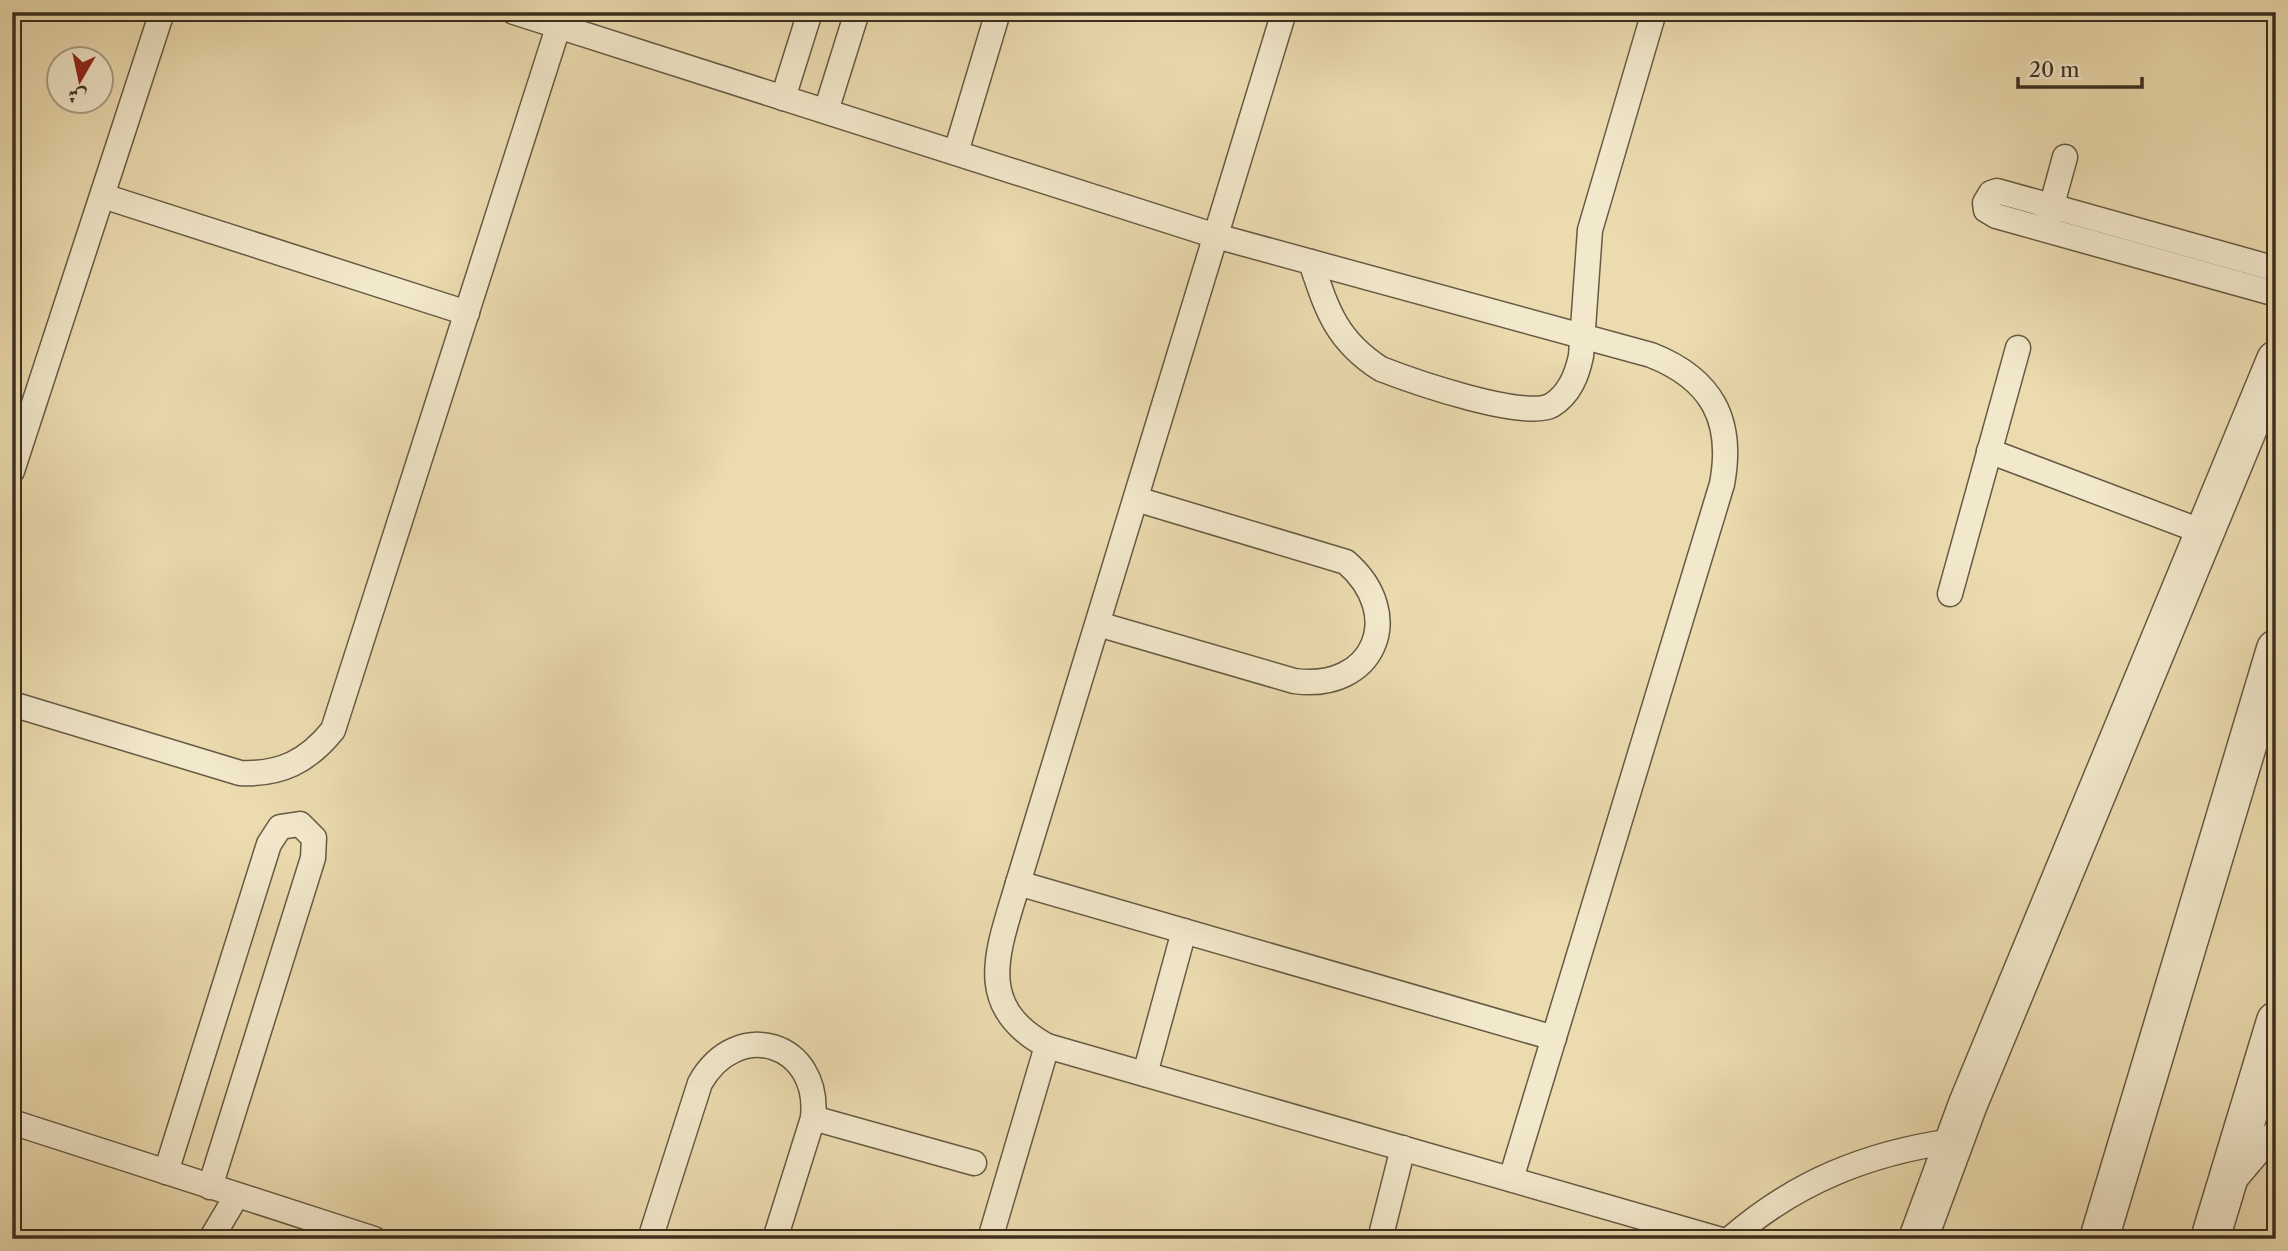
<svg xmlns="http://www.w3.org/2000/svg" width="2288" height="1251" font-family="'Libre Caslon Text',Amiri,serif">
	<rect width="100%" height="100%" fill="#ebdbaf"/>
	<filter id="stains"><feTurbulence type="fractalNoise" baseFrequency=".00286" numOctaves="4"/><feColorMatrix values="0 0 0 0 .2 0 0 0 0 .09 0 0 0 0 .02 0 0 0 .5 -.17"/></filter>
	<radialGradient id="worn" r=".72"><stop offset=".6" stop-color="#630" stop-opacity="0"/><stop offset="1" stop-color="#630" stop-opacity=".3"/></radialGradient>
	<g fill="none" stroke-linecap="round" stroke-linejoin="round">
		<defs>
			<g id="service">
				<path d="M514 12 1216 236 1651 355C1712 379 1734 420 1722 484L1511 1179"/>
				<path d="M1284 12 1018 883C999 949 972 1005 1047 1046L1718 1239"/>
				<path d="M783 98 810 12"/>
				<path d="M826 111 857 12"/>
				<path d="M956 152 998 12"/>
				<path d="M103 196 467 313"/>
				<path d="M2048 219 2065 157"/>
				<path d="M1311 262C1327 310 1336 340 1381 369 1412 381 1526 421 1552 405 1570 394 1577 375 1581 356L1590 230 1654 12"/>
				<path d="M2276 269 1997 191 1991 193 1985 203 1986 210 1996 216 2276 294"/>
				<path d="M1989 451 2203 532"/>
				<path d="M12 471 162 12"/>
				<path d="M1950 594 2018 348"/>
				<path d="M1098 624 1294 681C1374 692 1407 615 1346 562L1136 499"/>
				<path d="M12 704 240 773C281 775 308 761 333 730L563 12"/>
				<path d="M1018 883 1554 1038"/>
				<path d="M1145 1074 1184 931"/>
				<path d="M813 1118 974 1163"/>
				<path d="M12 1122 374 1239"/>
				<path d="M166 1172 269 844 280 827 300 824 314 838 313 858 210 1187"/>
				<path d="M2238 1176 2276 1131"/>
				<path d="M211 1239 237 1195"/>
				<path d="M650 1239 700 1083C737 1017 821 1042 813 1118L775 1239"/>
				<path d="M990 1239 1047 1046"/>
				<path d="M1380 1239 1403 1148"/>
				<path d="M1730 1239C1795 1182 1868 1153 1953 1141"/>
			</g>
			<path id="minor" d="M1918 1239 1968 1104 2276 360"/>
			<g id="tertiary">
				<path d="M2099 1239 2276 649"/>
				<path d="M2210 1239 2276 1021"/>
			</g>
		</defs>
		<use href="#service" stroke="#675a43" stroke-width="27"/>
		<use href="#minor" stroke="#675a43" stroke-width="41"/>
		<use href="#tertiary" stroke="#675a43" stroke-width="41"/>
		<use href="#service" stroke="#f2e8cb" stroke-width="24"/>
		<use href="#minor" stroke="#f2e8cb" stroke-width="38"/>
		<use href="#tertiary" stroke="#f2e8cb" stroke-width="38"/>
	</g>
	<rect width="2288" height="1251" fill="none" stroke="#ebdbaf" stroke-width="42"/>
	<rect x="14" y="14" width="2260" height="1223" fill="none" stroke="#3b2f1f" stroke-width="3.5"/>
	<rect x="21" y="21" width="2246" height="1209" fill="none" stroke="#3b2f1f" stroke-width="2"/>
	<g transform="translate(80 80) rotate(189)"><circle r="33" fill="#f2e8cb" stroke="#a99e86" stroke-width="2"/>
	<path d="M0-5L12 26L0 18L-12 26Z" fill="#8f2418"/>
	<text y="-10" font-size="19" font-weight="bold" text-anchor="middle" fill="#3b2f1f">ش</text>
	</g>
	<path d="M2018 77v10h124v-10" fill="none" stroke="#3b2f1f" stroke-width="3.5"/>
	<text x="2029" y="77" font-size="21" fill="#3b2f1f" stroke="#f2e8cb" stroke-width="5" paint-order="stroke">20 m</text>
	<rect width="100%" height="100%" filter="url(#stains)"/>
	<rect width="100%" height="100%" fill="url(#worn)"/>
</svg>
